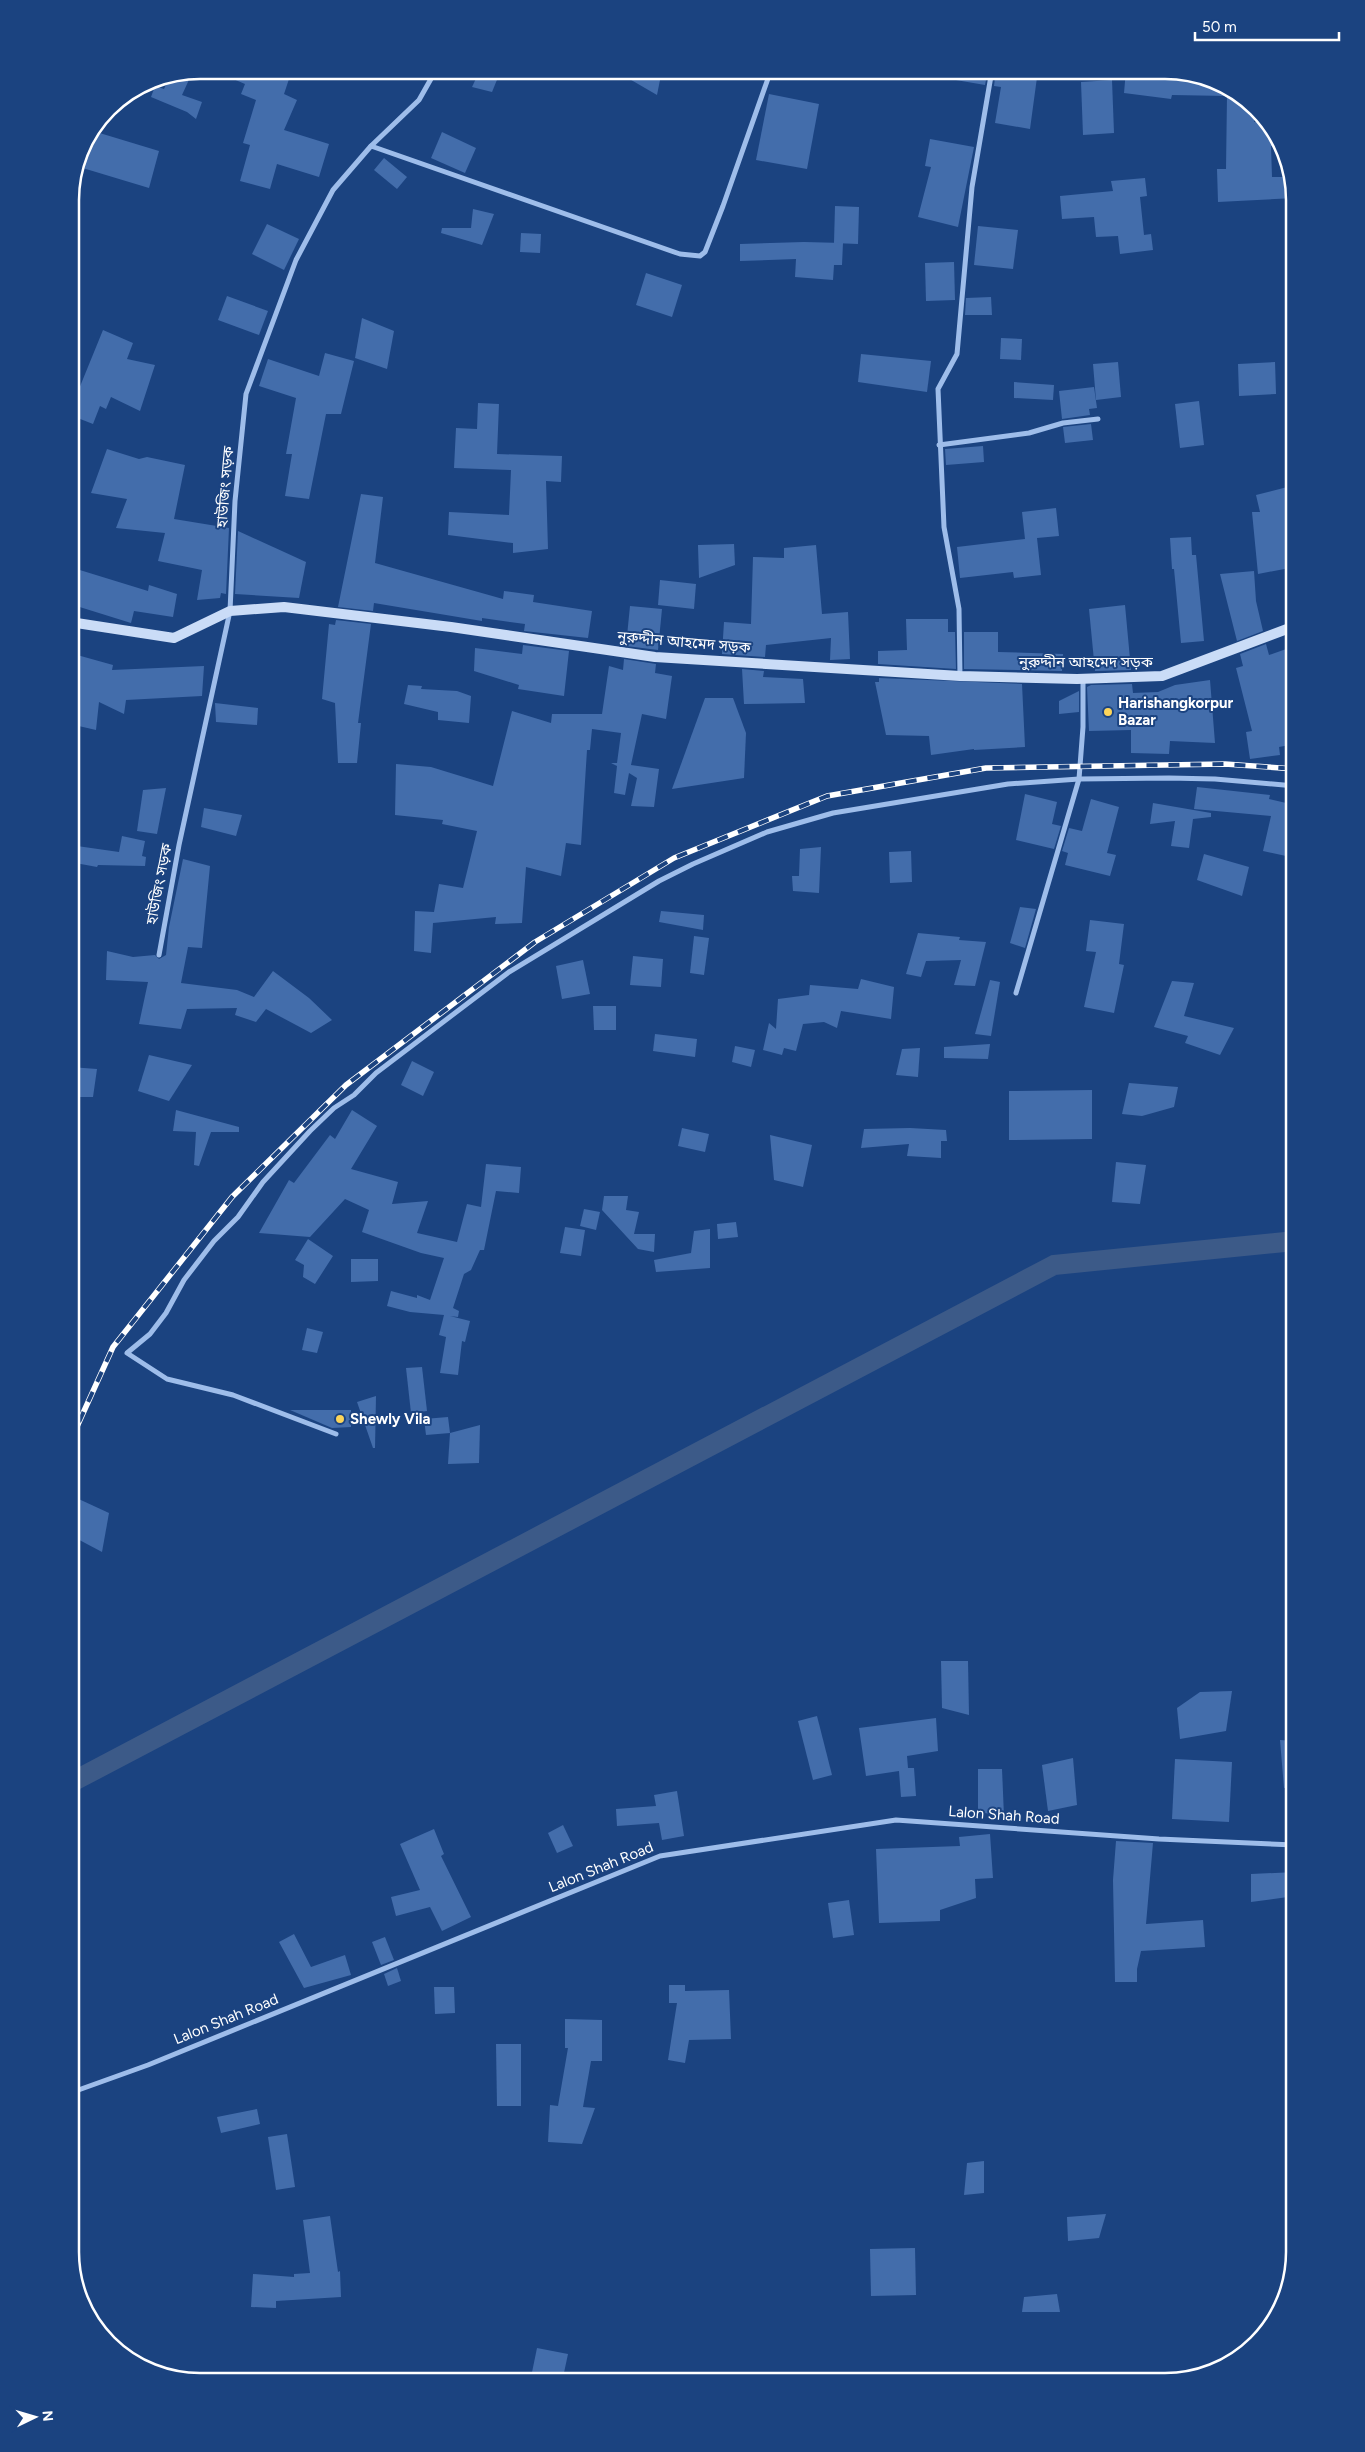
<svg xmlns="http://www.w3.org/2000/svg" width="1365" height="2452" font-family="Figtree,'Noto Sans Bengali',sans-serif">
	<rect width="100%" height="100%" fill="#1b4380"/>
	<g fill="none" stroke-linecap="round" stroke-linejoin="round">
		<path stroke="#3c5a88" stroke-width="20" d="M70 1783 1054 1265 1295 1241"/>
	</g>
	<g fill="#436dab">
		<path d="M212 70H292L284 94 297 100 284 130 329 144 319 177 277 164 270 189 240 181 250 145 243 143 256 100 241 94 245 84Z"/>
		<path d="M480 70H501L492 92 472 87Z"/>
		<path d="M614 70H662L657 95Z"/>
		<path d="M951 70H988L985 85 950 79Z"/>
		<path d="M996 70H1038L1030 129 995 123 1001 87 994 86Z"/>
		<path d="M1126 70H1174L1244 97 1254 109V122H1264L1283 147 1271 146 1272 177H1291L1295 198 1218 202 1217 169H1226L1227 96 1172 95 1171 99 1124 93Z"/>
		<path d="M193 71 182 95 202 102 196 119 187 112 151 97 155 86 164 89 170 76Z"/>
		<path d="M1112 80 1114 133 1083 135 1081 82Z"/>
		<path d="M769 94 819 104 807 169 756 160Z"/>
		<path d="M93 131 159 151 149 188 76 166 80 150Z"/>
		<path d="M442 132 476 148 465 173 431 158Z"/>
		<path d="M930 139 974 147 958 227 918 217 931 167 925 166Z"/>
		<path d="M384 158 407 177 397 189 374 170Z"/>
		<path d="M1145 178 1147 196 1140 197 1144 235 1151 234 1153 250 1120 254 1118 236 1096 237 1094 217 1062 219 1060 196 1113 191 1111 181Z"/>
		<path d="M835 206 859 207 858 244 834 243Z"/>
		<path d="M473 209 494 214 482 245 441 233 442 228H471Z"/>
		<path d="M267 224 299 239 284 270 252 254Z"/>
		<path d="M978 226 1018 230 1013 269 974 265Z"/>
		<path d="M521 233 541 234 540 253 520 252Z"/>
		<path d="M804 242 843 243 842 265H834L833 280 795 277 796 259 740 261V244Z"/>
		<path d="M954 262 955 300 926 301 925 263Z"/>
		<path d="M646 273 682 285 672 317 636 305Z"/>
		<path d="M227 296 268 311 259 335 218 320Z"/>
		<path d="M991 297 992 315H965L966 298Z"/>
		<path d="M362 318 394 331 387 369 355 358Z"/>
		<path d="M103 330 133 343 127 359 155 365 140 411 111 397 106 409 100 406 93 424 70 415V411Z"/>
		<path d="M1001 338 1022 339 1021 360 1000 359Z"/>
		<path d="M325 353 354 361 341 414H326L309 499 285 496 292 454H286L296 398 259 386 268 359 319 376Z"/>
		<path d="M861 354 931 361 927 392 858 382Z"/>
		<path d="M1118 362 1121 397 1096 400 1093 364Z"/>
		<path d="M1275 362 1276 394 1239 396 1238 364Z"/>
		<path d="M1014 382 1054 385 1053 400 1014 398Z"/>
		<path d="M1094 387 1097 408 1089 409 1090 415 1062 419 1059 391Z"/>
		<path d="M1199 401 1204 445 1180 448 1175 404Z"/>
		<path d="M478 403 499 404 497 454 562 456 561 482 546 481 548 549 513 553V543L448 535 449 512 509 515 511 470 454 468 456 428 477 429Z"/>
		<path d="M1091 424 1093 440 1065 443 1063 427Z"/>
		<path d="M983 446 984 462 946 465 945 449Z"/>
		<path d="M107 449 139 459 147 457 185 465 174 519 229 528 226 594 221 593 220 598 197 600 202 570 158 561 165 533 116 528 127 499 91 493Z"/>
		<path d="M1295 485V503L1292 504 1295 567 1258 574 1252 512H1260L1256 495Z"/>
		<path d="M361 494 383 497 375 563 503 599 504 591 534 595 533 602 592 611 588 638 524 631 525 624 482 618V621L374 603 373 611 338 607Z"/>
		<path d="M1056 508 1059 536 1037 538 1041 575 1014 578 1013 572 960 578 957 547 1025 539 1022 512Z"/>
		<path d="M238 531 306 562 299 598 235 594Z"/>
		<path d="M1191 537 1192 555H1196L1204 641 1181 643 1174 569H1172L1170 538Z"/>
		<path d="M734 544 735 565 699 578 698 545Z"/>
		<path d="M816 545 822 614 848 612 850 659 830 660 831 638 766 645 765 657 722 654 724 622 751 624 753 557 784 558V548Z"/>
		<path d="M70 567 148 591 149 585 177 594 173 617 134 611 131 623 70 604Z"/>
		<path d="M1254 571 1256 601 1263 631 1237 641 1220 574Z"/>
		<path d="M660 580 696 584 694 609 658 605Z"/>
		<path d="M1125 605 1131 670 1095 671 1089 609Z"/>
		<path d="M630 606 662 609 658 650 626 646Z"/>
		<path d="M906 619H948V632H955L956 669 878 664V651L907 650Z"/>
		<path d="M336 620 371 624 358 723H361L357 763H338L335 703 322 699 329 624 335 625Z"/>
		<path d="M964 632H998V652L1063 654 1062 671 964 669Z"/>
		<path d="M1266 644 1269 655 1289 648 1293 661 1295 674V744L1279 747 1280 755 1250 759 1246 732 1252 731 1236 668 1243 666 1240 654Z"/>
		<path d="M523 645 569 651 564 696 518 689 519 685 474 671 475 648 522 654Z"/>
		<path d="M70 653 113 665 112 670 204 666 202 696 126 700 124 714 99 702 96 730 70 724Z"/>
		<path d="M624 659 656 664 655 673 672 676 666 719 642 714 631 765 659 769 654 807 631 806 637 778 629 773 625 795 614 793 617 766 611 763H617L621 733 592 729 590 750H587L581 845 566 843 561 876 526 867 522 923 495 924 496 917 433 923 431 953 414 951 415 911 434 912 439 884 463 888 477 831 442 824 443 820 395 815 396 764 431 767 493 786 512 711 551 723 552 714H602L609 666 623 670Z"/>
		<path d="M742 669 764 671 763 677 803 679 805 703 744 704Z"/>
		<path d="M879 678 1022 684 1025 747 974 750V749L931 755 929 736 886 735 875 682H879Z"/>
		<path d="M1210 680 1215 743 1170 741 1169 754 1131 753V730L1089 731 1087 687 1091 685 1132 684 1133 693 1158 692 1175 685Z"/>
		<path d="M408 685 422 686 421 689 457 691 471 696 469 723 438 720V712L404 704Z"/>
		<path d="M1079 691V712L1059 714V701Z"/>
		<path d="M705 698H733L746 733 744 778 672 789Z"/>
		<path d="M215 703 258 708 257 725 216 722Z"/>
		<path d="M1197 787 1270 795 1269 799 1295 805V817L1286 856 1263 851 1271 816 1194 809Z"/>
		<path d="M166 788 157 834 137 831 143 790Z"/>
		<path d="M1025 794 1057 802 1052 824 1061 826 1054 849 1016 840Z"/>
		<path d="M1091 799 1119 807 1107 853 1116 855 1110 876 1065 865 1068 853 1062 851 1069 828 1082 831Z"/>
		<path d="M1153 803 1211 813V817L1193 819 1189 848 1171 846 1175 821 1150 824Z"/>
		<path d="M204 808 242 815 236 836 201 827Z"/>
		<path d="M122 836 145 841 142 856 146 857 145 866 98 865 97 867 70 862V845L119 852Z"/>
		<path d="M821 847 819 893 793 891 792 876H799L800 849Z"/>
		<path d="M911 851 912 882 890 883 889 852Z"/>
		<path d="M1204 854 1249 867 1242 896 1197 880Z"/>
		<path d="M183 859 210 866 202 948 188 947 181 983 237 990 254 997 273 971 309 998 332 1020 311 1033 266 1009 256 1022 235 1015 237 1008 187 1009 181 1029 139 1024 148 982 106 980 107 951 133 957 155 955 159 959 166 955 169 927Z"/>
		<path d="M1020 907 1036 909 1025 948 1010 943Z"/>
		<path d="M661 911 704 915 703 930 659 922Z"/>
		<path d="M1090 920 1124 924 1119 964 1124 965 1114 1013 1084 1007 1096 952 1086 951Z"/>
		<path d="M918 933 960 937 959 940 986 942 975 986 954 985 961 960 926 961 921 977 906 974Z"/>
		<path d="M694 936 709 938 704 975 690 973Z"/>
		<path d="M633 956 663 959 661 987 630 985Z"/>
		<path d="M583 960 590 994 562 999 556 966Z"/>
		<path d="M861 979 894 987 891 1019 841 1011 837 1028 824 1022 803 1024 796 1051 784 1048 782 1055 763 1050 769 1023 776 1029 778 999 809 995 810 985 858 989Z"/>
		<path d="M990 980 1000 982 991 1036 975 1034Z"/>
		<path d="M1172 981 1194 983 1184 1016 1234 1028 1220 1055 1185 1043 1188 1036 1154 1027Z"/>
		<path d="M593 1006H616V1030H594Z"/>
		<path d="M655 1034 697 1039 695 1057 653 1051Z"/>
		<path d="M990 1044 988 1059 944 1058V1047Z"/>
		<path d="M735 1046 755 1050 751 1067 732 1062Z"/>
		<path d="M920 1048 918 1077 896 1075 902 1049Z"/>
		<path d="M149 1055 192 1065 169 1101 138 1091Z"/>
		<path d="M412 1061 434 1072 423 1096 401 1085Z"/>
		<path d="M70 1067 97 1069 93 1097H70Z"/>
		<path d="M1129 1083 1178 1087 1174 1107 1142 1116 1122 1114Z"/>
		<path d="M1092 1090V1139L1009 1140V1091Z"/>
		<path d="M176 1110 239 1127V1132H211L199 1166 194 1165 196 1132 173 1131Z"/>
		<path d="M352 1110 377 1126 351 1169 398 1182 392 1204 428 1201 417 1233 457 1242 467 1204 481 1207 486 1164 521 1167 519 1193 496 1191 484 1250H480L471 1270 464 1274 453 1308 459 1311 458 1317 450 1316 470 1321 465 1342 462 1341 458 1375 440 1373 446 1337 439 1335 444 1315 410 1312 387 1306 391 1291 417 1298V1295L430 1300 444 1258 421 1253 362 1232 369 1210 345 1199 310 1237 259 1233 289 1180 294 1183 330 1135 335 1139Z"/>
		<path d="M682 1128 709 1134 705 1152 678 1146Z"/>
		<path d="M910 1128 946 1130 947 1141H941V1158L907 1156 909 1144 861 1148 864 1129Z"/>
		<path d="M770 1135 812 1145 803 1187 774 1180Z"/>
		<path d="M1116 1162 1146 1165 1140 1204 1112 1202Z"/>
		<path d="M604 1196H628L626 1210 639 1212 634 1234H655L654 1252 638 1249 602 1210Z"/>
		<path d="M584 1209 600 1212 596 1230 580 1226Z"/>
		<path d="M736 1222 738 1237 718 1239 717 1224Z"/>
		<path d="M565 1227 585 1230 581 1256 560 1253Z"/>
		<path d="M710 1229V1268L656 1272 654 1260 691 1253 694 1231Z"/>
		<path d="M308 1239 333 1256 315 1284 303 1277 304 1265 295 1260Z"/>
		<path d="M351 1259H378V1281L351 1282Z"/>
		<path d="M307 1328 323 1332 317 1353 302 1350Z"/>
		<path d="M422 1367 427 1411 411 1413 406 1368Z"/>
		<path d="M376 1396 375 1448H373L357 1402Z"/>
		<path d="M290 1410H351V1427L332 1428Z"/>
		<path d="M448 1417 450 1433 426 1435 424 1419Z"/>
		<path d="M480 1425 479 1463 448 1464 450 1433Z"/>
		<path d="M70 1495 109 1513 102 1552 70 1535Z"/>
		<path d="M941 1661H968L969 1715 942 1708Z"/>
		<path d="M1232 1691 1226 1731 1180 1739 1177 1708 1200 1692Z"/>
		<path d="M817 1716 832 1775 813 1780 798 1721Z"/>
		<path d="M936 1718 938 1751 907 1756 908 1768H914L916 1796 901 1797 899 1771 866 1776 859 1728Z"/>
		<path d="M1280 1740 1295 1741V1787L1284 1788Z"/>
		<path d="M1073 1758 1077 1805 1048 1811 1042 1765Z"/>
		<path d="M1175 1759 1232 1762 1229 1822 1172 1819Z"/>
		<path d="M978 1769H1002L1004 1816 978 1812Z"/>
		<path d="M677 1791 684 1836 662 1840 659 1823 617 1826 616 1809 656 1806 654 1795Z"/>
		<path d="M563 1825 573 1846 557 1853 548 1833Z"/>
		<path d="M434 1829 444 1854 441 1856 471 1917 442 1931 430 1907 396 1916 391 1897 420 1890 400 1844Z"/>
		<path d="M990 1834 993 1878 975 1879 976 1898 940 1910V1921L879 1923 876 1849 960 1846 959 1837Z"/>
		<path d="M1116 1841 1153 1843 1146 1924 1203 1920 1205 1947 1141 1951 1137 1969V1982H1115L1113 1880Z"/>
		<path d="M1295 1872V1896L1251 1902V1874Z"/>
		<path d="M849 1900 854 1935 833 1938 828 1903Z"/>
		<path d="M294 1934 311 1967 345 1955 351 1975 304 1988 279 1942Z"/>
		<path d="M385 1937 394 1960 381 1965 372 1942Z"/>
		<path d="M397 1968 401 1981 388 1986 384 1974Z"/>
		<path d="M669 1985H685V1991L729 1990 731 2039 689 2040 685 2063 668 2060 677 2003H669Z"/>
		<path d="M434 1987H454L455 2013 435 2014Z"/>
		<path d="M565 2019 602 2020V2061H591L583 2107 595 2108 582 2144 548 2142 550 2105 558 2106 568 2048H565Z"/>
		<path d="M496 2044H521V2106H497Z"/>
		<path d="M257 2109 260 2124 221 2133 217 2117Z"/>
		<path d="M287 2134 295 2187 276 2190 268 2137Z"/>
		<path d="M984 2161V2193L964 2195 967 2163Z"/>
		<path d="M1106 2214 1099 2238 1068 2241 1067 2217Z"/>
		<path d="M330 2216 338 2272 340 2271 341 2297 276 2301V2308L251 2307 253 2274 294 2277V2274L310 2273 303 2220Z"/>
		<path d="M915 2248 916 2295 871 2296 870 2249Z"/>
		<path d="M1057 2294 1060 2312H1022L1024 2297Z"/>
		<path d="M537 2348 568 2354 562 2382H530Z"/>
	</g>
	<g fill="none" stroke-linecap="round" stroke-linejoin="round">
		<g stroke="#9ebdea" stroke-width="5">
			<path d="M371 146 680 254 700 256 705 252 723 206 771 70"/>
			<path d="M939 445 1029 433 1063 423 1098 419"/>
			<path d="M960 676 959 609 944 527 938 389 957 354 972 187 992 70"/>
			<path d="M159 955 179 845 230 611 235 501 246 394 296 260 333 190 371 146 419 100 436 70"/>
			<path d="M1016 993 1079 779 1083 727V679"/>
			<path d="M336 1434 233 1395 167 1379 127 1353 150 1334 166 1313 184 1280 214 1241 238 1217 263 1182 310 1131 334 1108 354 1095 376 1073 509 972 659 881 693 864 767 832 833 813 1008 784 1079 779 1169 778 1215 779 1295 786"/>
			<path d="M70 2093 148 2065 660 1856 896 1820 1159 1839 1295 1845"/>
		</g>
		<path stroke="#cadcf7" stroke-width="10" d="M70 622 174 638 230 611 284 607 451 627 655 657 960 676 1077 679 1162 676 1295 626"/>
		<defs>
			<path id="rail" d="M70 1442 113 1347 232 1197 346 1085 535 942 674 858 827 796 986 768 1225 764 1295 769"/>
		</defs>
		<use href="#rail" stroke="#fff" stroke-width="5.5"/>
		<use href="#rail" stroke="#1b4380" stroke-width="4" stroke-dasharray="11" stroke-linecap="butt"/>
	</g>
	<g fill="#fcd45a" stroke="#1b4380" stroke-width="2">
		<circle cx="1108" cy="712" r="5"/>
		<circle cx="340" cy="1419" r="5"/>
	</g>
	<g text-anchor="middle" dominant-baseline="central" stroke-width="4" stroke-linejoin="round" paint-order="stroke">
		<g font-size="15" fill="#fff" stroke="#1b4380">
			<text transform="translate(225 487) rotate(-85)">হাউজিং সড়ক</text>
			<text transform="translate(684 642) rotate(5)">নুরুদ্দীন আহমেদ সড়ক</text>
			<text x="1086" y="662">নুরুদ্দীন আহমেদ সড়ক</text>
			<text transform="translate(159 884) rotate(-79)">হাউজিং সড়ক</text>
			<text transform="translate(1004 1815) rotate(4)">Lalon Shah Road</text>
			<text transform="translate(601 1867) rotate(-22)">Lalon Shah Road</text>
			<text transform="translate(226 2019) rotate(-22)">Lalon Shah Road</text>
		</g>
		<g font-size="15" font-weight="bold" fill="#fff" stroke="#1b4380" text-anchor="start">
			<text x="1118" y="703">Harishangkorpur<tspan x="1118" dy="17">Bazar</tspan></text>
			<text x="350" y="1419">Shewly Vila</text>
		</g>
	</g>
	<path d="M0 0H1365V2452H0ZM200 79H1165A121 121 0 0 1 1286 200V2252A121 121 0 0 1 1165 2373H200A121 121 0 0 1 79 2252V200A121 121 0 0 1 200 79Z" fill="#1b4380" fill-rule="evenodd"/>
	<path fill="none" stroke="#fff" stroke-width="2.5" d="M200 79H1165A121 121 0 0 1 1286 200V2252A121 121 0 0 1 1165 2373H200A121 121 0 0 1 79 2252V200A121 121 0 0 1 200 79Z"/>
	<g transform="translate(35 2417) rotate(85)" stroke="#1b4380" stroke-width="4" paint-order="stroke">
	<path d="M0-4L9 19L0 12L-9 19Z" fill="#ffffff"/>
	<text y="-8" font-size="14" font-weight="bold" text-anchor="middle" fill="#ffffff">N</text>
	</g>
	<path d="M1195 32v8h144v-8" fill="none" stroke="#ffffff" stroke-width="2.5"/>
	<text x="1202" y="32" font-size="15" fill="#ffffff" stroke="#1b4380" stroke-width="4" paint-order="stroke">50 m</text>
</svg>
